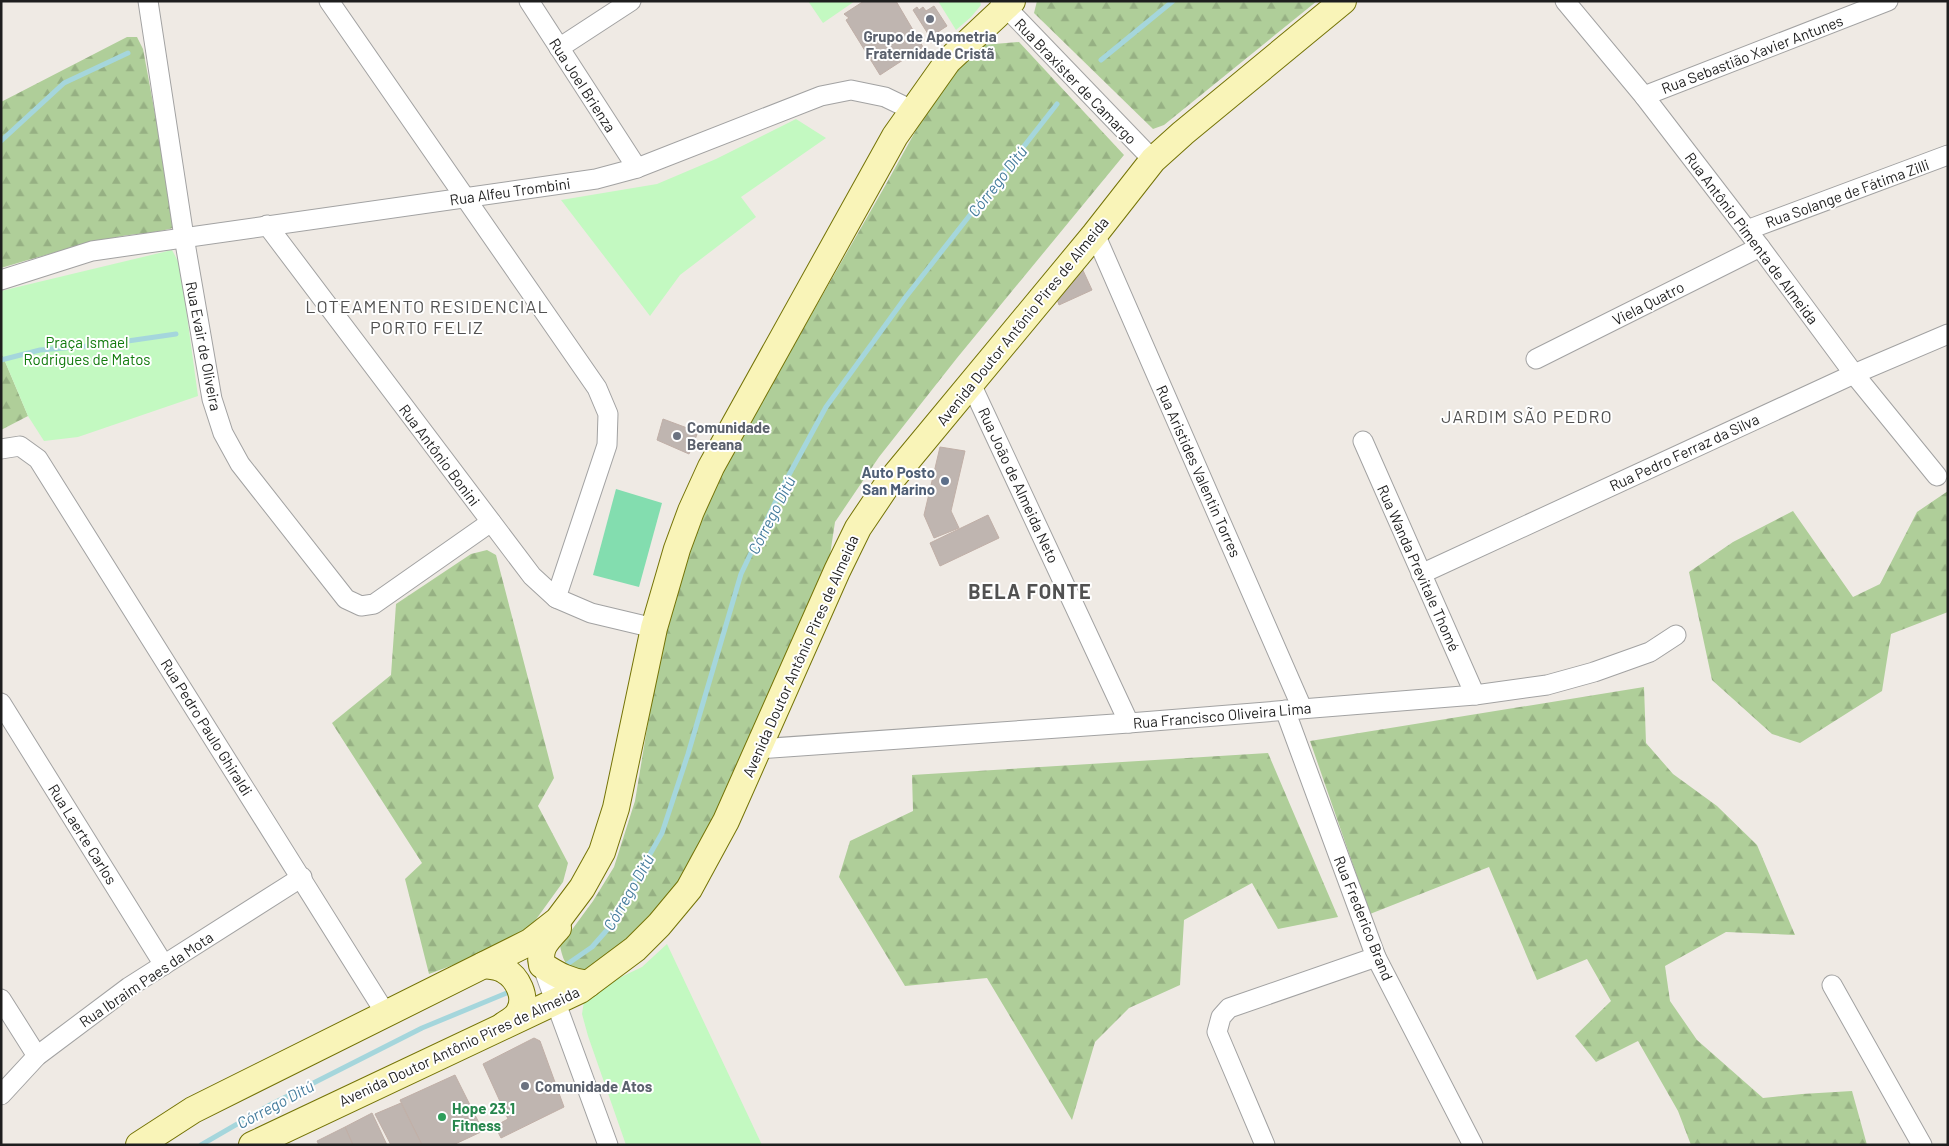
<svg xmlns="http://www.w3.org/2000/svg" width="1949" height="1146" font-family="Barlow,sans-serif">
	<defs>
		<pattern id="forest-firs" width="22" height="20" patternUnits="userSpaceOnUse" patternTransform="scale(1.25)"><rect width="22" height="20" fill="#afce99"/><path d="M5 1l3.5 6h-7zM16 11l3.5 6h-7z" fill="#96b083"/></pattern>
	</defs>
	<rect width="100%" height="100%" fill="#efeae4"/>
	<g fill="url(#forest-firs)">
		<path d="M1037 1H1317L1164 125 1153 129 1034 13Z"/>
		<path d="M127 37H137L143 49 176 227C158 233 140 233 122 236 81 245 41 256 1 268V102Z"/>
		<path d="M1019 42 1124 155 957 358 879 457 835 522 827 575 721 806 682 878 661 912 589 972C568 971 564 965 560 946L593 901 614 867 635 801 663 632 686 553 724 467 885 186 925 114 958 65 982 45Z"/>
		<path d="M1 352 28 416 1 430Z"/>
		<path d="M1948 491V612L1891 634 1882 691 1800 743 1772 734 1712 680 1689 572 1733 542 1793 511 1853 597 1880 584 1917 512Z"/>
		<path d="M487 550 496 555 554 778 538 806 568 863 563 882 532 925 485 953 429 974 405 879 422 863 332 723 391 675 396 604 471 554Z"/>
		<path d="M1644 687 1646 743 1673 774 1717 806 1757 845 1795 935 1726 932 1665 966 1670 1001 1697 1040 1763 1098 1802 1094 1852 1091 1867 1145H1691L1678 1111 1638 1041 1596 1062 1575 1036 1611 1001 1587 959 1537 980 1489 867 1370 914 1310 741Z"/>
		<path d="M1268 753 1338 917 1278 929 1252 883 1184 920 1180 985 1129 1008 1095 1042 1072 1120 987 978 905 986 839 877 850 841 913 811 912 775Z"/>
	</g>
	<g fill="#c3f9c1">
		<path d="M808 1H855L823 23Z"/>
		<path d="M938 1H980L981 5 971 17 956 30Z"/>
		<path d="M796 119 826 138 741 197 756 217 680 275 650 316 561 200 657 184 716 159Z"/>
		<path d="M172 250 180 265 198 396 78 437 44 441 28 416 1 352V291Z"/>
		<path d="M667 944 762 1145H626L588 1036 582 1014 584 1001 600 987 642 967Z"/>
	</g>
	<path fill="#83ddaf" d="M616 489 662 503 639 587 593 575Z"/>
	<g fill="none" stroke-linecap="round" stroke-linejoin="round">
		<g stroke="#a5d6dc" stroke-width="5">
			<path d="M1101 60 1173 1"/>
			<path d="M1 141 64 83 128 53"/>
			<path d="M1 360 40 350 100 345 176 334"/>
			<path d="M566 965 592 947 607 930 662 833 688 754 741 574 784 484 826 407 905 298 1057 104"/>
			<path d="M201 1145 270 1105 422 1028 514 990"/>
		</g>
	</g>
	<g fill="#bfb5b0" stroke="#c0afa7">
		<path d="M864 1H896L923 47 880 75 846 20 849 18 844 14Z"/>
		<path d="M934 6 947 26 930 37 913 10 917 7 919 10 923 7 926 11Z"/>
		<path d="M1081 266 1092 290 1059 305 1056 296Z"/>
		<path d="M663 419 698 432 689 454 657 440Z"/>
		<path d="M940 447 965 451 951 511 959 528 934 538 924 515Z"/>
		<path d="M988 515 999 538 940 566 930 543Z"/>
		<path d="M534 1038 540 1041 564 1107 501 1138 495 1126 508 1119 483 1064Z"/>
		<path d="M455 1075 483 1131 453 1145H422L400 1100Z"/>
		<path d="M401 1103 422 1145H391L375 1114Z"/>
		<path d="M372 1113 387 1145H353L345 1127Z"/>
		<path d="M345 1127 353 1145H319L317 1141Z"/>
	</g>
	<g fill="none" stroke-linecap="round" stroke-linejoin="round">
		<defs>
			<g id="street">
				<path d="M148 1 184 237 212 399 223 433 240 464 346 599 361 606 374 604 491 522"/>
				<path d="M329 1 597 388 608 414 607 445 556 598"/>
				<path d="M529 1 637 168"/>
				<path d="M1000 1 1153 160"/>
				<path d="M1565 1 1644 96 1760 247 1854 374 1937 476"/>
				<path d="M559 48 631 1"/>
				<path d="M1644 96 1888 1"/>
				<path d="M267 225 532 576 556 598 591 613 654 628"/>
				<path d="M1747 230 1948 155"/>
				<path d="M1095 234 1302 708"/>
				<path d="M1 280 92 251 596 179 637 168 821 96 851 90 885 97 912 110"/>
				<path d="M1536 359 1760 247"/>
				<path d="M971 384 1129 723"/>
				<path d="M1363 441 1475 695"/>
				<path d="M1 449 20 446 38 459 386 1014"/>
				<path d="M1421 574 1854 374 1948 334"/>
				<path d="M1 703 164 965"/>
				<path d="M1285 710 1376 957 1473 1145"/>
				<path d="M757 749 1129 723 1475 695 1547 685 1594 672 1650 652 1676 635"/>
				<path d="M542 965 608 1145"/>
				<path d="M1832 985 1922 1145"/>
				<path d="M1 999 37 1056"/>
				<path d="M1 1095 37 1056 129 987 302 877"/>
				<path d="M1265 1145 1217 1032 1221 1017 1229 1008 1376 957"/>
			</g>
			<g id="secondary">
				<path d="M558 928C547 940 538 948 542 965 557 975 570 982 588 984"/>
				<path d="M484 965C491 966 498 966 504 970 517 977 528 997 519 1012 516 1018 510 1021 504 1025"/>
				<path d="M139 1145 193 1110 530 942 558 920 582 888 602 852 616 808 654 628 677 549 691 511 711 467 895 136 948 61 1012 1"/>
				<path d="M252 1145 580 990 635 949 659 925 689 889 726 821 837 571 858 528 887 485 1095 234 1153 160 1183 133 1343 1"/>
			</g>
		</defs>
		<use href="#street" stroke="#a2a2a2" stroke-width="21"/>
		<use href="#secondary" stroke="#747306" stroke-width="28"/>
		<use href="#street" stroke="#fff" stroke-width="19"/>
		<use href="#secondary" stroke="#f9f4b8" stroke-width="26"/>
	</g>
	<g fill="#6b7280" stroke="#fff" stroke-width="2">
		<circle cx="930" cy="19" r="5"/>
		<circle cx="677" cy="436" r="5"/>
		<circle cx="525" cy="1086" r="5"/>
	</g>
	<circle fill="#5c6f8a" stroke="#fff" stroke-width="2" cx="945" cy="481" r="5"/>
	<circle fill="#2e9e5b" stroke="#fff" stroke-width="2" cx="442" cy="1117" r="5"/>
	<g text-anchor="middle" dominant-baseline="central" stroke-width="4" stroke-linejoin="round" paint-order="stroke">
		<g font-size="15" font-weight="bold" fill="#5b616d" stroke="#fff" text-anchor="start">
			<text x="930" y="36" text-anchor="middle">Grupo de Apometria<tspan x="930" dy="17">Fraternidade Cristã</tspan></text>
			<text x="687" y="427">Comunidade<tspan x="687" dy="17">Bereana</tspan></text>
			<text x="535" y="1086">Comunidade Atos</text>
		</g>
		<g font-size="15" fill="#1e1e1e" stroke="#fff">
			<text transform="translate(1752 54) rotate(-21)">Rua Sebastião Xavier Antunes</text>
			<text transform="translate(1076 81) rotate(46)">Rua Braxister de Camargo</text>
			<text transform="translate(583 85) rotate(57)">Rua Joel Brienza</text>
			<text transform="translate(510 191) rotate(-8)">Rua Alfeu Trombini</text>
			<text transform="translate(1847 193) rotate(-20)">Rua Solange de Fátima Zilli</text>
			<text transform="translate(1752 238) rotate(53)">Rua Antônio Pimenta de Almeida</text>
			<text transform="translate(1648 303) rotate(-27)">Viela Quatro</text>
			<text transform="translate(1022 321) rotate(-51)">Avenida Doutor Antônio Pires de Almeida</text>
			<text transform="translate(204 346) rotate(79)">Rua Evair de Oliveira</text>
			<text transform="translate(1684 452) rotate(-25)">Rua Pedro Ferraz da Silva</text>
			<text transform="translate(440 455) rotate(53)">Rua Antônio Bonini</text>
			<text transform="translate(1199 471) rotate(66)">Rua Aristides Valentin Torres</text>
			<text transform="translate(1019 485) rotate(65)">Rua João de Almeida Neto</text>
			<text transform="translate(1419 568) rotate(66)">Rua Wanda Previtale Thomé</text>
			<text transform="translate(800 656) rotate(-66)">Avenida Doutor Antônio Pires de Almeida</text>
			<text transform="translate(1222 715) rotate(-5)">Rua Francisco Oliveira Lima</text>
			<text transform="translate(207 727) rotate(58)">Rua Pedro Paulo Ghiraldi</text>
			<text transform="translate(83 834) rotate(58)">Rua Laerte Carlos</text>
			<text transform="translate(1364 918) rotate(68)">Rua Frederico Brand</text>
			<text transform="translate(146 979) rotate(-34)">Rua Ibraim Paes da Mota</text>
			<text transform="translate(459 1046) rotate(-25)">Avenida Doutor Antônio Pires de Almeida</text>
		</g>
		<g font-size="15" fill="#117b0c" stroke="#fff">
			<text x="87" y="342">Praça Ismael<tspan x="87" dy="17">Rodrigues de Matos</tspan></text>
		</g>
		<g font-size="15" font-weight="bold" fill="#4e5e75" stroke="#fff" text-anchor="end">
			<text x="935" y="472">Auto Posto<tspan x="935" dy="17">San Marino</tspan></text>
		</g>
		<g font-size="15" font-weight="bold" fill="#27864d" stroke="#fff" text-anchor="start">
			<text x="452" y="1108">Hope 23.1<tspan x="452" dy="17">Fitness</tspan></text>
		</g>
		<g font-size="16" font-style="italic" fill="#457c9d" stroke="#fff">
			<text transform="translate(997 181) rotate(-52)">Córrego Ditú</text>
			<text transform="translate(771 515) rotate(-63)">Córrego Ditú</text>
			<text transform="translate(628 892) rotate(-60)">Córrego Ditú</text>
			<text transform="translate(275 1104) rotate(-28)">Córrego Ditú</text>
		</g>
		<g font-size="18" letter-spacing="1" fill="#515151" stroke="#fff">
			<text x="427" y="306">LOTEAMENTO RESIDENCIAL<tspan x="427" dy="21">PORTO FELIZ</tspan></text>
			<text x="1527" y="416">JARDIM SÃO PEDRO</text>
		</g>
		<g font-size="20" font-weight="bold" letter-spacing="1" fill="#515151" stroke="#fff">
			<text x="1030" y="591">BELA FONTE</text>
		</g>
	</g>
	<rect width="1949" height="1146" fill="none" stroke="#1e1e1e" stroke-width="5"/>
</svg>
